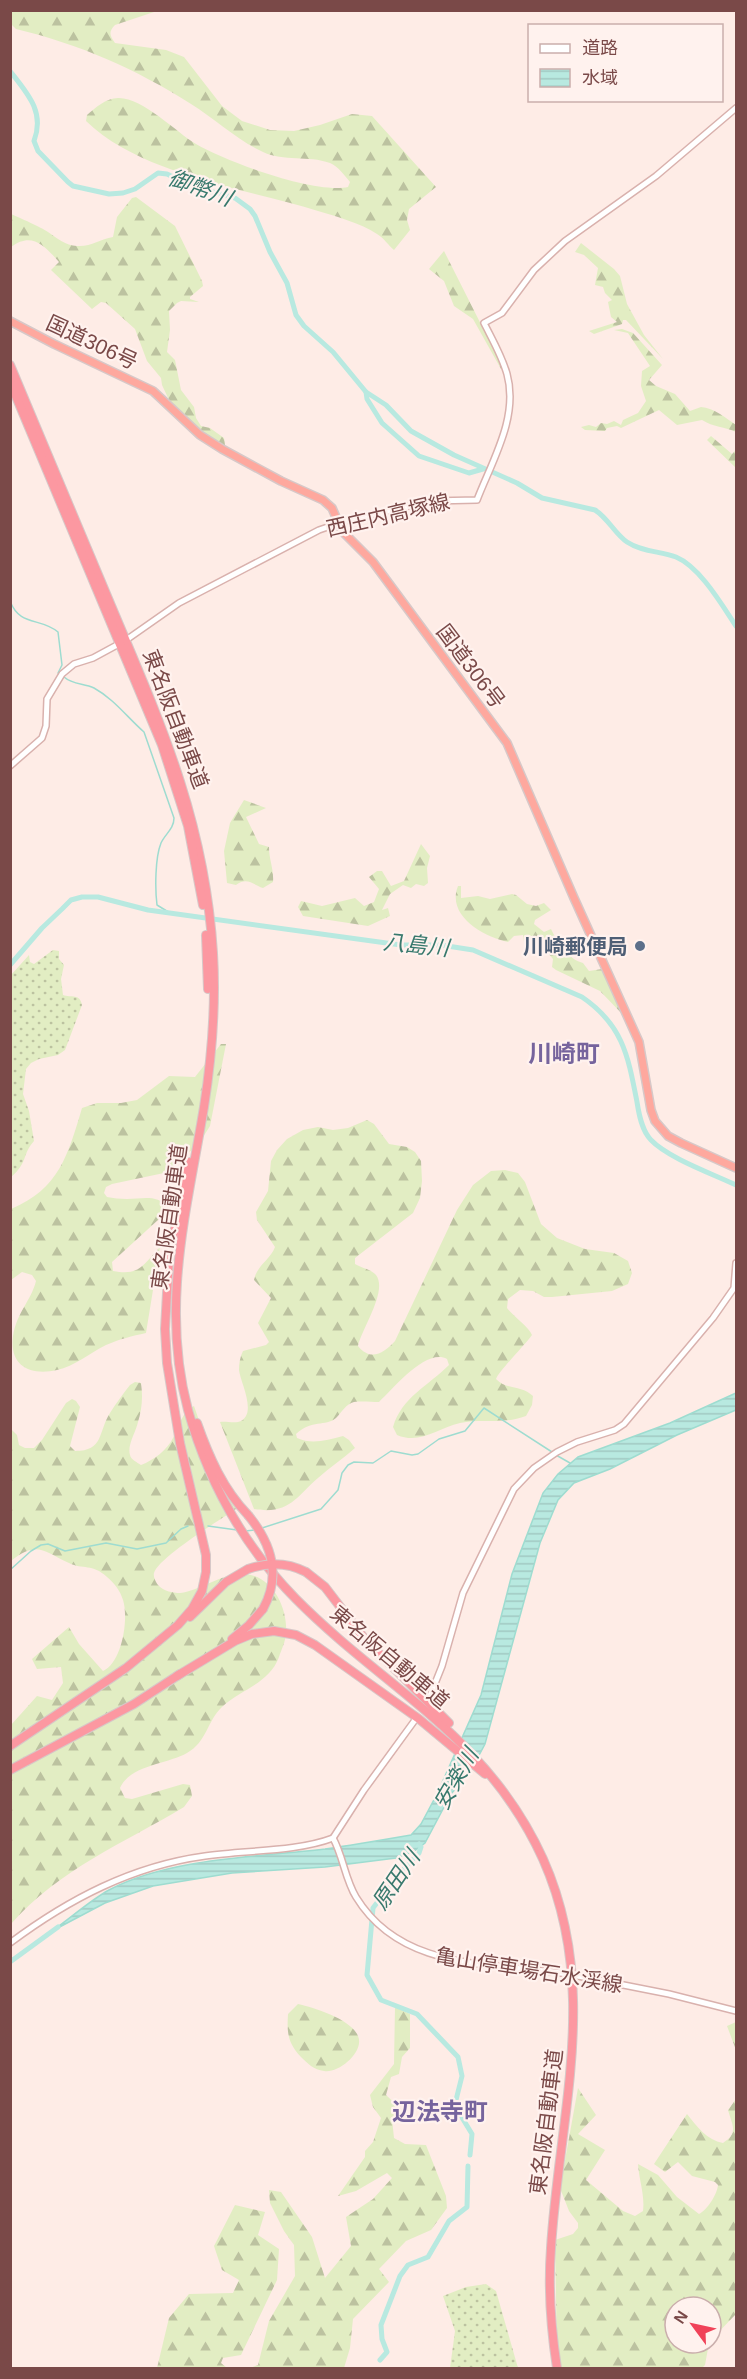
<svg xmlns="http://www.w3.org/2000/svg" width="747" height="2379" font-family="Helvetica,'Noto Sans JP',sans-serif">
	<defs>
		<pattern id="grass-dots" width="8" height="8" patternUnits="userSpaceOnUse" patternTransform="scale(1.5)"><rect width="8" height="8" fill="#e2edc3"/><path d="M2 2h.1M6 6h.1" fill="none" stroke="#bcc2a0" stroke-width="1.8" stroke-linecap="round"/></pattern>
		<pattern id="forest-firs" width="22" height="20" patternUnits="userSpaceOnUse" patternTransform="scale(1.5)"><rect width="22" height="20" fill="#e2edc3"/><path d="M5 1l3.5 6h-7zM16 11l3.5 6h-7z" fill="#bcc2a0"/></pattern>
		<pattern id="water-rules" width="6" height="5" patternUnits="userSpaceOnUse" patternTransform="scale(1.5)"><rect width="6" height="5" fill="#b8e9e0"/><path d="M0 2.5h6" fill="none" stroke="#a2c9c2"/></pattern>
	</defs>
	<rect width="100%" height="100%" fill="#feece6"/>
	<g fill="url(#grass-dots)">
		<path d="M53 950 59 951V959L64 965 61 979 63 995C71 998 80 993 82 1005L65 1050 58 1055 39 1059 31 1063 26 1069 23 1094 29 1111 34 1141C22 1154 28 1163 11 1177V975L29 955 30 962 34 964Z"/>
		<path d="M486 2284 496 2291 518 2368H450L455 2331 443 2296 466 2287Z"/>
	</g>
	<g fill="url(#forest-firs)">
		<path d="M11 10 157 11 115 25C108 32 110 36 115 43L166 50 184 57 222 106 242 121 270 130 294 131 320 125 352 114 372 116 436 187 409 209 407 220 410 230 394 250C388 245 384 238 377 234 360 223 338 217 318 211 247 189 140 174 86 121L87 115C95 108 106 98 118 98 142 97 176 132 196 144 227 162 314 194 348 187L350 182C345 176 338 166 330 163 308 155 284 162 263 152 237 140 215 119 191 104 136 69 79 44 16 29L11 24Z"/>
		<path d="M136 197 175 226 202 281 203 286 190 297V299L199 302 181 301 177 303 169 311 170 330 167 352 175 360 181 390 194 407 196 418 201 426 210 428 224 438 225 445H220L197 428 169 400 162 385 161 378 147 361 135 329 106 303 101 302 92 309 51 270 59 262C45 246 32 231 11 247V214C20 218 41 227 48 232 58 239 65 245 77 246 91 247 100 239 113 237L117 217 132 198Z"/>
		<path d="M581 243 614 269 620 276 627 304 644 335 663 359 626 320H623L622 324 594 334 589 331 617 322 611 317 608 302 612 300 605 293 603 287 595 285 598 268 584 255 575 252Z"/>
		<path d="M444 251 502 366 501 369 473 319 454 306 444 281 429 269Z"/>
		<path d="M622 329 633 333 662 365 649 380 656 386 675 394 690 411 701 407C714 408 726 418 736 425V432C725 427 713 427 702 420L677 425 659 410 621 428 617 426 607 428 605 431 585 430 581 427 589 425 596 427 601 423 607 424 614 421 621 425 623 420 638 413 646 401 641 386 642 371 650 366 628 333 614 330Z"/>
		<path d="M711 436 732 454 736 450V468L707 440Z"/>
		<path d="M244 800 266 808 246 817 259 844 269 847C269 860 274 869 273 882L263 888C252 884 247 877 236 885L227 883 224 851 230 823Z"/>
		<path d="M421 844 430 856 427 868 428 883 424 886 416 884 411 888 403 885 390 894 382 910 388 908 390 916 368 926 303 916 298 907 301 901 322 906 355 898 364 906 374 902 379 889 369 877 377 871H382L391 886 404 881Z"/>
		<path d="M458 886H461V898L478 896 490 899 512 894 516 895 527 904 536 906 544 903 551 910 535 920 534 924 544 932 551 929C558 944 568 959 583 963L589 971 602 969 626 1018 600 991 556 970 552 967 553 959 547 952 524 942 523 935 514 936 508 942C484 937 446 916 458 886Z"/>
		<path d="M221 1044H226L210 1126 198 1145 164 1173 112 1184 106 1187 104 1193 107 1197C113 1198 120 1199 127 1199 142 1199 157 1194 168 1207L158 1220 112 1262 113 1271C140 1276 143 1265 160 1247L146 1333C132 1336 120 1339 106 1345 91 1352 74 1367 57 1370 30 1376 9 1366 13 1336 17 1312 31 1301 36 1281L32 1275 22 1272 11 1280V1209C59 1189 68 1155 82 1108L97 1103H121L137 1100 169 1076 195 1077Z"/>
		<path d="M367 1120 374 1124 389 1144 407 1147 415 1152 421 1161 422 1181 420 1198 413 1213 355 1258V1264C361 1268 371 1269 376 1275 388 1291 362 1328 358 1346 371 1362 384 1353 395 1341L457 1210 473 1185 491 1171 505 1170 518 1173 525 1182 541 1224 557 1238 585 1249 614 1253 628 1261 632 1273 628 1284 612 1291 552 1297H544L533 1291 520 1290 508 1299 507 1308C514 1317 529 1327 532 1335 525 1345 499 1371 496 1379 506 1390 522 1385 533 1396L532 1405 526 1416C501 1425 484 1418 460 1423 438 1428 420 1445 397 1435L393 1427C402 1397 428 1386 449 1365L447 1359C426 1348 394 1388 379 1402 371 1402 362 1401 354 1402 346 1404 342 1412 336 1418 325 1427 312 1419 296 1434L297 1438C312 1445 327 1440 343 1436L349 1440 355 1448C343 1459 330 1467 318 1478 296 1497 289 1515 254 1509L220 1422C225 1421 232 1423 238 1422 259 1416 240 1382 239 1370 239 1363 240 1357 243 1351L266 1345 269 1342 258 1323 271 1298 254 1280C257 1265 270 1260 275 1247L257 1220 256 1212 268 1191 271 1161 277 1150 287 1139 303 1130 318 1127 333 1130 348 1128Z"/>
		<path d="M135 1382 141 1383C143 1397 142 1409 138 1422 136 1432 127 1445 130 1455 131 1460 137 1462 141 1465 154 1460 167 1450 173 1438 179 1426 182 1412 194 1406L218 1475 236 1509C221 1519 158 1558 154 1573 153 1577 156 1583 159 1586 164 1591 173 1593 180 1593 191 1593 218 1578 231 1575 267 1566 289 1604 286 1635 285 1642 281 1651 279 1657 269 1684 241 1689 222 1707 207 1721 207 1742 187 1753 168 1764 130 1765 120 1788L125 1798 132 1799 183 1784 190 1785 192 1796 184 1807C124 1843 58 1870 11 1924V1725L37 1696 52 1700 63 1683 61 1667 37 1669 32 1659 69 1627 79 1644 103 1671C122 1663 129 1619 123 1600 120 1590 114 1583 107 1577 92 1563 83 1570 69 1563 43 1551 37 1540 11 1561V1429L17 1435 19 1445 25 1448H34L42 1440 66 1403 72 1399 76 1401 80 1407 70 1446 75 1451C104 1451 98 1432 110 1413 116 1403 123 1394 130 1385Z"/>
		<path d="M298 2004C315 2008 351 2019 358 2036 365 2052 338 2074 324 2071 314 2070 307 2063 301 2057 287 2042 287 2032 288 2014Z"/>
		<path d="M395 2007 410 2014V2048L402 2057 399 2074 391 2077 386 2095 403 2111 392 2119 394 2138 405 2144 426 2145 446 2196 447 2208 431 2230 406 2241 379 2269 389 2282 353 2319 350 2348 344 2368H250L258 2365 269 2321 295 2276 294 2245 284 2231 270 2203 269 2190 281 2192 312 2237 325 2278 351 2246 346 2217 373 2199 392 2178 387 2173 356 2191 338 2196 365 2157V2151L373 2142 381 2118 373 2107 370 2095 394 2064Z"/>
		<path d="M736 2022V2063L735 2059 736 2050 727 2026Z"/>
		<path d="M578 2088 596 2115 578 2134 605 2150 586 2180 623 2211 635 2216 643 2211C645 2195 639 2180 638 2164L658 2175 677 2197 699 2214C707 2210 717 2195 718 2185L715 2182 692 2176 678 2162 665 2172 654 2164 687 2114C697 2127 707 2140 723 2143 739 2133 732 2125 728 2110L736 2099V2314L711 2340V2307H675V2343H709L705 2365 702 2368H560L557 2353 555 2240 573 2234 578 2228V2223L569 2211 560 2188Z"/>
		<path d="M235 2205 265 2212 258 2235 279 2249 277 2280 241 2355 223 2358 221 2363 227 2368H157L169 2318 189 2294 233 2293 239 2280 222 2270 214 2246Z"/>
	</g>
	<path fill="url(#water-rules)" stroke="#9edcd0" stroke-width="1.5" d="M736 1393V1410L677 1435 610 1469 574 1483 558 1500 540 1543 485 1744 470 1772 451 1794 425 1843 413 1852 396 1858 325 1867 232 1873 153 1886 105 1903 52 1931C71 1918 89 1901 109 1890 169 1858 258 1857 325 1849 353 1845 382 1840 411 1835L421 1824 437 1794 481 1695 512 1574 543 1493 558 1474 578 1457 670 1423Z"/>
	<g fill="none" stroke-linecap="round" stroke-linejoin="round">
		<g stroke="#9edcd0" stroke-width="1.5">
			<path d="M10 570V584"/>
			<path d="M10 601C20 627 40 617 58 632L62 665 58 673"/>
			<path d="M64 677C73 685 84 683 94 688 114 699 127 717 144 732L174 818C174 829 165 834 161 843 155 858 155 889 157 905L170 913"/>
			<path d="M556 1455 570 1463"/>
			<path d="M208 1526 237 1530"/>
			<path d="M262 1528 321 1509 338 1490 342 1473 348 1465 354 1462 373 1463 391 1451 412 1455 418 1454 439 1439 465 1431 484 1408 552 1452"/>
			<path d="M245 1531 255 1530"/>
			<path d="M10 1570 31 1551 41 1545 48 1544 65 1551 106 1543 137 1549 166 1543 181 1529 188 1526"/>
		</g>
		<g stroke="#b8e9e0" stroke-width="5">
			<path d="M10 71C28 94 45 112 34 141L38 151 68 182 73 186 109 194 123 193 135 189 158 173 167 174 194 187 235 198 250 209 255 216 270 252 287 283 296 315 304 326 333 352 366 392 386 405 411 431 454 455 517 483 542 498 595 510C608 518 615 534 627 542 642 552 660 551 676 557 700 567 722 605 736 626"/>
			<path d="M366 392 367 399 382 423 419 456 469 473 483 469"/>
			<path d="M10 965 42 928 62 909 71 900 82 897H98L148 910 401 945H441L473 950 582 997C623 1025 628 1056 637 1102 639 1115 642 1131 651 1140 668 1158 713 1174 736 1185"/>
			<path d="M419 1844 421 1847 419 1853 399 1874 373 1908 367 1975 381 2000 417 2014 458 2057 462 2076 456 2100 458 2111 472 2134 470 2155"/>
			<path d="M10 1962 58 1927"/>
			<path d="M380 2360 387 2352 382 2339 381 2325 400 2276 408 2265 428 2257 449 2221 467 2207 468 2166"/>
		</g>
		<defs>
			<g id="secondary">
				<path d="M129 638 179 603 319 530 348 520 431 501 477 500C492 461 519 417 507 374 502 356 492 339 484 323L502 313 534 270 565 241 656 176 736 108"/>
				<path d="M10 766 42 738 46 726 47 699 62 674 74 664 93 658 117 645"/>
				<path d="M430 1696 442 1666 463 1593 514 1489 534 1468 557 1452 577 1442 615 1430 624 1424 713 1318 734 1288 736 1263"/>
				<path d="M333 1838 364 1790 415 1720"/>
				<path d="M10 1943C69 1899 132 1866 205 1856 245 1850 296 1852 333 1838 343 1856 345 1879 356 1897 400 1969 486 1963 561 1973"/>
				<path d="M578 1976 669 1994 736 2011"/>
			</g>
			<path id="trunk" d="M10 321 54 344 153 391 200 435 222 449 281 481 323 500 332 508 342 531 373 562 507 743 574 898 639 1042 651 1110 655 1121 668 1136 681 1143 736 1168"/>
			<g id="motorway">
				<path d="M10 365C44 446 78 527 112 608 162 726 205 823 213 953 216 1004 212 1056 204 1107 187 1210 160 1305 188 1410 208 1482 244 1546 296 1599 385 1689 487 1735 543 1859 601 1989 559 2115 551 2248 548 2288 551 2329 557 2368"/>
				<path d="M10 382 162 745 188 826 203 905"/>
				<path d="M206 935 208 989"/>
				<path d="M197 1423C209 1457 223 1489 248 1515"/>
				<path d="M306 1572 325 1587 364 1638 449 1723"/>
				<path d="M190 1617 226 1582 248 1569"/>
				<path d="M232 1639 249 1625 263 1609"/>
				<path d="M177 1676 235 1641 252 1634 274 1631 296 1635 315 1645 419 1719 485 1774"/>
				<path d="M10 1746 126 1668 178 1625 192 1609 202 1591 206 1572V1555L180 1443 167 1363 165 1329 169 1257 189 1162"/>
				<path d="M10 1770 134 1704 180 1674"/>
			</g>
		</defs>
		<use href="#secondary" stroke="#d9b1ad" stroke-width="8"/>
		<use href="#trunk" stroke="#d7c8c8" stroke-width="10"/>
		<use href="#motorway" stroke="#d7c8c8" stroke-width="10"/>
		<use href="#secondary" stroke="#fff" stroke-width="5"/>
		<use href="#trunk" stroke="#fea89e" stroke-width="7"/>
		<use href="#motorway" stroke="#fc98a1" stroke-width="8"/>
		<defs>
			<path id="secondary-bridge" d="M561 1973 578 1976"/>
			<g id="motorway-bridge">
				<path d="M248 1515C271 1543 282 1574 263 1609"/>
				<path d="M248 1569C268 1562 287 1562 306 1572"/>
			</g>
		</defs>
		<use href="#secondary-bridge" stroke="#d9b1ad" stroke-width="8" stroke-linecap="butt"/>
		<use href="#motorway-bridge" stroke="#d7c8c8" stroke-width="10" stroke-linecap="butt"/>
		<use href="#secondary-bridge" stroke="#fff" stroke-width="5"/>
		<use href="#motorway-bridge" stroke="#fc98a1" stroke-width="8"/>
	</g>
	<circle fill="#5c6f8a" stroke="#fff2ee" stroke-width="2" cx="640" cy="946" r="6"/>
	<g text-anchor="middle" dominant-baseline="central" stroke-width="4.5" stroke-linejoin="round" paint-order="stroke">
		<g font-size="21" fill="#7a4948" stroke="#fff2ee">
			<text transform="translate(92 342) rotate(25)">国道306号</text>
			<text transform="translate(388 515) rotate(-13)">西庄内高塚線</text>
			<text transform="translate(471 666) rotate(53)">国道306号</text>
			<text transform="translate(176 719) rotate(69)">東名阪自動車道</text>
			<text transform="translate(169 1217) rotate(-82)">東名阪自動車道</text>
			<text transform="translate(390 1657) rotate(40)">東名阪自動車道</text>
			<text transform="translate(529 1970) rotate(9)">亀山停車場石水渓線</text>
			<text transform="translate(546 2122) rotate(-83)">東名阪自動車道</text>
		</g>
		<g font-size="21" font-weight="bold" fill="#4e5e75" stroke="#fff2ee" text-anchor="end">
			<text x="628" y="946">川崎郵便局</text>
		</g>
		<g font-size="22" font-style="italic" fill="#38796d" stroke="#fff2ee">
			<text transform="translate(200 188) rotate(20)">御幣川</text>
			<text transform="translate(416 945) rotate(6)">八島川</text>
			<text transform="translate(456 1779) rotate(-60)">安楽川</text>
			<text transform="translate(396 1880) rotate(-56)">原田川</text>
		</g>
		<g font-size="24" font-weight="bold" fill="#76649d" stroke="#fff2ee">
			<text x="564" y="1053">川崎町</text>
			<text x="440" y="2111">辺法寺町</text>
		</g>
	</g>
	<rect width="747" height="2379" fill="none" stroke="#7a4948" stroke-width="24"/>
	<rect x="528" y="24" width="195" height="78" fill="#fff2ee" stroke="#caaeac" stroke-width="1.5"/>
	<rect x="540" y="44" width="30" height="9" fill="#ffffff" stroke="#caaeac" stroke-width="1.5"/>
	<text x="582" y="54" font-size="18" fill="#7a4948">道路</text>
	<rect x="540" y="69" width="30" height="18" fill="url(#water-rules)" stroke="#caaeac" stroke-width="1.5"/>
	<text x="582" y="84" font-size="18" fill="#7a4948">水域</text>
	<g transform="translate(693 2325) rotate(303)"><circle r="28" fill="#fff2ee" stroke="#caaeac" stroke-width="1.5"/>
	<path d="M0-4.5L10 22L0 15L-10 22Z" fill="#f04258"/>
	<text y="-9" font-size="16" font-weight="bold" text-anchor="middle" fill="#7a4948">N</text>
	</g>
</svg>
